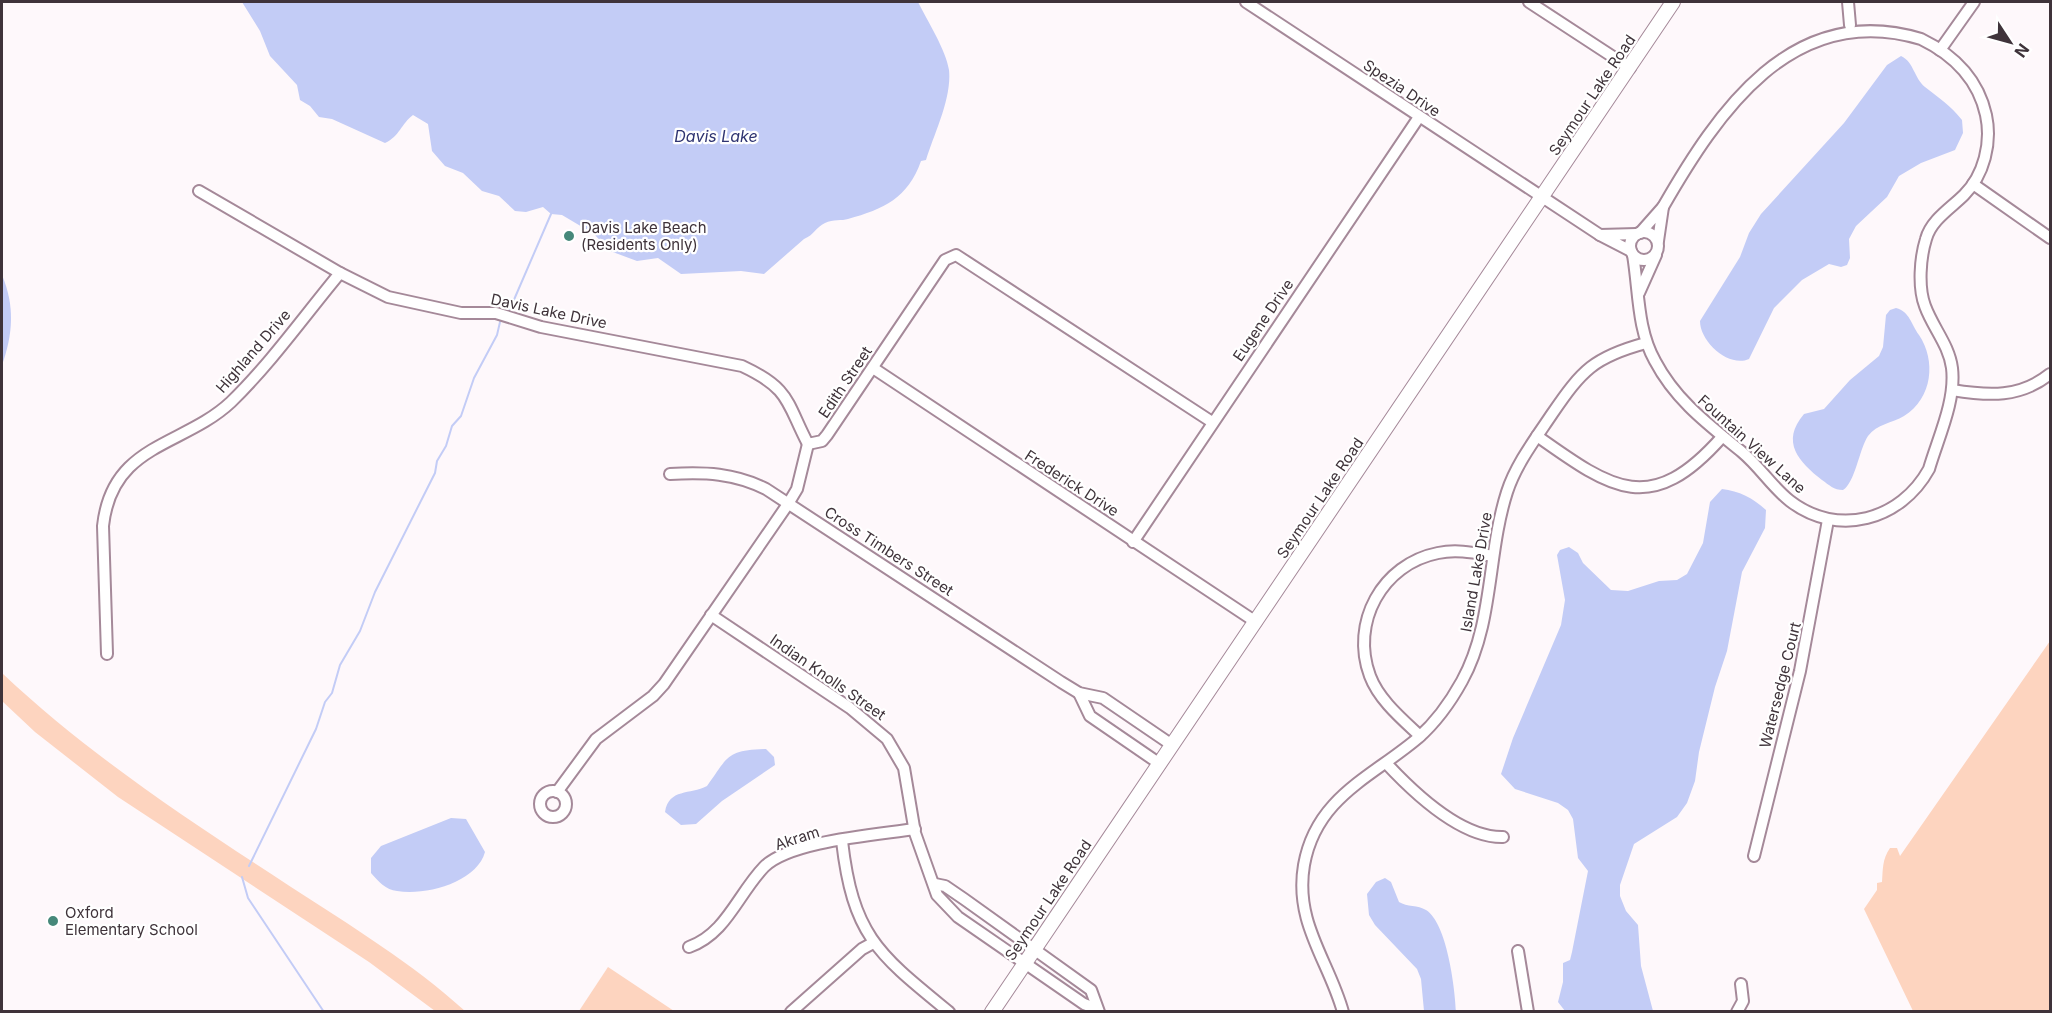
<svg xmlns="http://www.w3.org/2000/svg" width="2052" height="1013" font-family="Inter,sans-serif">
	<rect width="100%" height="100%" fill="#fef8fb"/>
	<g fill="#fdd4bf">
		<path d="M2050 641V1011H1913L1864 909 1877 890V883L1882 882C1883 869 1882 860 1890 848H1897L1900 856Z"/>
		<path d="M2 673C90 756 190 821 291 887 351 926 412 963 465 1011H435L369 962 118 797 35 732 2 701Z"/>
		<path d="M608 967 674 1011H579Z"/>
	</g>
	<g fill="#c3ccf6">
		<path d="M242 2H918C927 20 946 50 949 70 952 98 934 134 926 160L921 161C908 198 884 209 848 219 842 221 833 219 825 223 816 227 814 235 804 239L764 274 741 271 681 274 658 258 637 261 610 251 594 234 562 215 551 214 543 207 526 212 515 211 499 196 482 191 463 173 445 166 432 151 428 124 413 115C401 124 400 136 385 143L332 119 319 117 310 106 300 100 297 85 270 56 260 31Z"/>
		<path d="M1901 56C1914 62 1914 78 1925 87 1938 97 1951 106 1962 120L1963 133 1955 150 1921 163 1899 176 1887 197 1856 226 1849 239 1850 258 1847 265 1841 267 1829 264 1802 280 1774 308 1749 359C1729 368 1700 342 1700 321L1740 257 1749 233 1761 214 1844 123 1887 65Z"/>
		<path d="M2 275C15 306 13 334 2 365Z"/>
		<path d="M1896 308C1910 312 1911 324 1919 335 1936 360 1933 398 1904 416 1892 423 1877 424 1868 436 1859 450 1855 483 1843 490 1834 490 1829 485 1822 480 1799 462 1780 442 1804 414L1824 409 1850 380 1879 356 1883 347 1886 315 1890 310Z"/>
		<path d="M1722 489C1739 491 1753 498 1766 510L1765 528 1742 572 1727 651 1715 687 1699 752 1695 781 1687 803 1677 817 1634 844 1620 885V896L1626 911 1638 925 1641 966 1653 1011H1565L1558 1002 1563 982V963L1570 960 1572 952 1588 871 1578 858 1573 819 1568 810 1558 803 1515 789 1501 774 1513 738 1561 625 1565 600 1557 555 1560 550 1569 547 1578 553 1583 563 1611 590 1628 591 1659 581 1677 580 1687 574 1703 543 1710 502Z"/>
		<path d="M766 749 774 757 775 765 722 801 696 824 681 825 665 812C669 788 690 795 707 786 728 757 726 750 766 749Z"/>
		<path d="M451 818 466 819 485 852C477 882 426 896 397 891 386 890 378 881 371 873V858L381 846Z"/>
		<path d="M1385 878 1391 882 1399 902C1407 907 1418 905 1426 910 1447 923 1455 988 1456 1011H1424L1421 979 1417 969 1375 925 1369 915 1367 894 1376 882Z"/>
	</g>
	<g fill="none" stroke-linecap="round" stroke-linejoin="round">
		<g stroke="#c3ccf6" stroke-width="2">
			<path d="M510 309 551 214"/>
			<path d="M249 866 316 729 325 702 332 693 340 665 360 631 375 592 435 473 437 461 446 446 452 426 461 416 474 378 497 335 500 322"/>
			<path d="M242 877 248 898 324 1012"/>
		</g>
		<defs>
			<g id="street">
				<path d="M1246 2 1600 235"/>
				<path d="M1529 2 1630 68"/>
				<path d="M1848 2 1850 25"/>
				<path d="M1940 50 1974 2"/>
				<path d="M1973 184 2050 238"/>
				<path d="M199 191 340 273 388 297 461 313H496L541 327 742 366C791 389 786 402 808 444"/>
				<circle cx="1644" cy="246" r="14"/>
				<path d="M1640 233 1663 207 1658 241"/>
				<path d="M1631 251 1600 235 1637 234"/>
				<path d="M1633 255C1639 291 1637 329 1655 361 1676 401 1709 425 1742 452 1760 467 1772 487 1790 501 1838 538 1901 520 1929 469 1938 438 1956 401 1952 368 1949 345 1933 328 1925 306 1918 288 1920 258 1926 239 1931 220 1951 208 1964 195 1984 175 1992 143 1986 115 1978 79 1954 55 1921 39 1792 0 1717 113 1663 207"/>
				<path d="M1639 293 1656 255"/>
				<path d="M873 368 1256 622"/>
				<path d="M1952 390C1989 396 2020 398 2050 374"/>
				<path d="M1537 436C1613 490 1651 517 1722 437"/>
				<path d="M808 444 822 441 827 435 945 260 956 255 1212 422"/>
				<path d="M670 474C705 472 734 473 766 489L1061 682 1079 693 1103 698 1172 745"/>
				<path d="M1133 542 1419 117"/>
				<path d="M711 615 850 708 887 739 904 768 915 833 937 895 958 917 1084 1004 1097 1009"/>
				<path d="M107 654 103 526C112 443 183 447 231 402 271 363 305 315 340 273"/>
				<path d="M1079 693 1090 716 1160 764"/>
				<path d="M1420 736C1402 719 1379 700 1370 676 1350 623 1382 564 1438 553 1457 549 1475 553 1493 556"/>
				<path d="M1386 763C1413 792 1461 838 1503 837"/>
				<circle cx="553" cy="804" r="13"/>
				<path d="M557 792 596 739 653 696 664 684 788 504 797 489 808 444"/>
				<path d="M842 841C853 936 878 954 949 1012"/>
				<path d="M1754 856 1800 671 1828 520"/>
				<path d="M935 884 945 886 964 899 1091 990 1099 1012"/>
				<path d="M689 947C726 934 738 894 764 867 790 841 876 835 915 829"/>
				<path d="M1518 951 1528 1012"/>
				<path d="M791 1012 862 949 873 943"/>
				<path d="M1343 1012C1329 961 1294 923 1304 865 1316 797 1372 777 1418 738 1436 722 1451 701 1462 681 1494 623 1487 554 1507 492 1516 464 1536 438 1552 414 1582 370 1594 357 1646 343"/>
				<path d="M1737 1012 1743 1001 1741 984"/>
			</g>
			<path id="secondary" d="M992 1012 1673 2"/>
		</defs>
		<use href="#street" stroke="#a58999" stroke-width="14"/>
		<use href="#secondary" stroke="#a58999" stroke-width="16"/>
		<use href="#street" stroke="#fff" stroke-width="10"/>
		<use href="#secondary" stroke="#fff" stroke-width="14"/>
	</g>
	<g fill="#46887a" stroke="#fff" stroke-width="2">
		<circle cx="569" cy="236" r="6"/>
		<circle cx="53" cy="921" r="6"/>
	</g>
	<g text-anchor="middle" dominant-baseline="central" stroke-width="4.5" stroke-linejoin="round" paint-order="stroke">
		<g font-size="15" fill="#3f333a" stroke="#fff">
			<text transform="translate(1402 88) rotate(34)">Spezia Drive</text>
			<text transform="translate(1592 95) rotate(-56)">Seymour Lake Road</text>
			<text transform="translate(549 311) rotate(12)">Davis Lake Drive</text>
			<text transform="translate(1263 320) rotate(-56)">Eugene Drive</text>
			<text transform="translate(253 351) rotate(-49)">Highland Drive</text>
			<text transform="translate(845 382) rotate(-56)">Edith Street</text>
			<text transform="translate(1752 444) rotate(42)">Fountain View Lane</text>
			<text transform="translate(1072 483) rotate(33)">Frederick Drive</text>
			<text transform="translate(1320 498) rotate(-56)">Seymour Lake Road</text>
			<text transform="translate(889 551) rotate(33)">Cross Timbers Street</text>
			<text transform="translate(1476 572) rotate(-80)">Island Lake Drive</text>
			<text transform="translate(828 677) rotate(35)">Indian Knolls Street</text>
			<text transform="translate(1780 685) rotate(-76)">Watersedge Court</text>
			<text transform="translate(797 838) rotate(-18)">Akram</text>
			<text transform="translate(1048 900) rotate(-56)">Seymour Lake Road</text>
		</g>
		<g font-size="15" fill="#3f333a" stroke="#fff" text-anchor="start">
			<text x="581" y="227">Davis Lake Beach<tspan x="581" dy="17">(Residents Only)</tspan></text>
			<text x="65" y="912">Oxford<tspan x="65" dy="17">Elementary School</tspan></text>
		</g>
		<g font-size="16" font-style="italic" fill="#2f3471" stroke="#fff">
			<text x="716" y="136">Davis Lake</text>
		</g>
	</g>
	<rect width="2052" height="1013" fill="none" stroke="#3f333a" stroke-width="6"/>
	<g transform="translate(2010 42) rotate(126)" stroke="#ffffff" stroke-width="4.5" paint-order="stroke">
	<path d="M0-4.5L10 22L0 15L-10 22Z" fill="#3f333a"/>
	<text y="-9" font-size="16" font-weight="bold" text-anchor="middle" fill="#3f333a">N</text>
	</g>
</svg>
